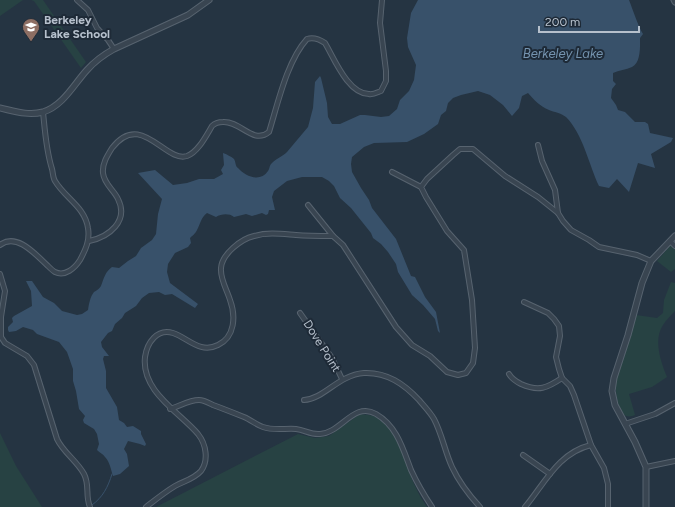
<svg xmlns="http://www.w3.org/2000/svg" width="675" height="507" font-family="Figtree,sans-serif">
	<rect width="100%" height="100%" fill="#253442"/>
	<g fill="#274243">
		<path d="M0 0H23L0 16Z"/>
		<path d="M31 0H43L86 62 81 68 34 1Z"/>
		<path d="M670 246H672L675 249V269L671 272 657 261Z"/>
		<path d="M671 282 675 283V311C671 315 666 320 663 325 653 340 661 362 667 377L652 387 629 394 635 415C633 416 629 417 626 416 617 411 615 389 616 380L636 315 657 318 663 313 664 300Z"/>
		<path d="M360 414C367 415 375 415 381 420 402 435 405 466 416 488 419 495 423 501 427 507H156L298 434 315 438 329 436Z"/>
		<path d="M0 433 16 466 42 507H0Z"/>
	</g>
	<path fill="#38516a" d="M418 0H629C633 10 638 26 643 34L640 38C640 47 641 62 632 67 626 70 619 70 613 73V81L616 84 612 89 611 98 616 105 618 110 625 112 635 122H645L648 124 650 133 673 138 671 142 651 154 655 168 638 163 629 192 617 179 609 188 599 186C589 165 583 134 566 117 561 113 554 112 549 110 540 106 534 100 528 93L522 96 519 108 512 116 503 105 490 95 478 91 461 95 453 98 448 103 446 111 441 115 438 124 424 134 407 142 374 143 364 147 352 157 351 164 352 172 361 188 369 200 372 208 396 239 411 276 415 277 425 297 436 312 440 333 438 331 435 319 423 305 412 295 398 272 396 264 388 252 381 244 373 238 371 233 351 208 340 198 334 186 329 181 322 177H302L287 181 274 191 272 197 275 210H269L268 214 266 215 262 213 252 216 246 214 234 217C229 213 221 214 216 217L207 213C201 217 200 225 197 230 196 233 192 236 190 238L191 243 188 247 175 253 168 264 167 272 170 283 198 304 195 308 172 294 165 295 159 292 149 293 142 298 136 306 125 313 122 318 115 324 112 331 108 333 101 342 102 347 109 356H104L103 359 106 371V388L117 407 119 420 124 423 127 427 133 426 141 431V434L146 444 145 446 140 444 128 441 124 449 127 454 129 466 120 474 113 476C111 470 110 462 105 457 103 454 100 453 97 450L99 444 97 434 94 429 84 423 83 420 85 416 79 409 76 391 73 381V369L67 352 59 342 37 334 33 330 23 327 16 331 9 332 8 330V327L13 322 12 318 14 316 32 306 31 291 26 281H32L43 297 54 303 62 311 77 315 82 314 88 310C89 304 90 297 94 292 97 290 99 289 101 286 104 278 105 272 112 267L119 268 128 261 136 256 141 248 152 240 156 234 158 214 162 199 138 173 155 170 173 185 187 183 199 179H214L223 174 221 170 224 165 223 153C226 154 232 157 234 159 236 162 235 166 238 168 245 176 260 183 268 171 270 168 269 166 272 163 277 158 283 156 287 152L308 127 313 108 315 82 320 76 321 78 327 103 328 117 332 124H340L360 115H365L381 117 389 116 397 109 400 100 409 91 414 80 416 65 408 47 407 38 411 13Z"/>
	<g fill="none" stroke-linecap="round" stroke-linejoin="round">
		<path stroke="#38516a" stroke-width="1" d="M92 505C103 497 108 487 112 474"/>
		<defs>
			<g id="minor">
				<path d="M77 0 88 10 97 28 108 40 114 49"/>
				<path d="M538 145 542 161 555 190 558 213"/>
				<path d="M392 172 421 187"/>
				<path d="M308 205 333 236"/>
				<path d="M89 241C109 237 129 221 118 199 114 190 104 184 103 173 102 164 107 156 112 148 141 110 165 163 187 156 198 152 206 136 212 126 215 123 218 122 223 122 241 121 253 145 269 132 278 103 287 61 307 39 313 37 319 39 325 43 334 58 348 94 369 94 373 95 378 92 381 91L386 81V71L380 23 382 0"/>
				<path d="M670 241 675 246"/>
				<path d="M0 245C17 232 36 255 48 266 50 268 53 271 55 272 65 277 75 268 80 260 86 249 90 240 88 228 85 207 65 198 55 181 53 178 53 173 52 169 46 150 45 131 43 112"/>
				<path d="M0 274 5 291 1 317V337L5 343 27 356 34 365 57 439C63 452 77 461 84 474 90 485 85 496 90 507"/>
				<path d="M524 302 548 313 554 319 559 326 560 336 556 357 559 369 562 378 570 386 574 395 591 445 604 468 608 484V507"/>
				<path d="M300 313 332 358 342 379"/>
				<path d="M509 374C512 379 515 381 521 384 539 392 547 388 562 378"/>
				<path d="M304 400C324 399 338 375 364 373 387 372 404 384 419 400 424 406 430 412 434 419 442 434 445 452 452 467 459 482 469 495 480 507"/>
				<path d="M170 409C180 406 189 400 199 400 204 400 209 403 213 405 224 409 234 413 244 417 251 420 257 425 263 427 274 431 286 428 296 429 305 430 311 435 320 434 341 433 354 401 376 414 397 426 403 449 411 470 417 483 424 495 432 507"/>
				<path d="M625 424 655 414 675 403"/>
				<path d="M523 455 550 474"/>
				<path d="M646 467 675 461"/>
				<path d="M146 507C155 500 165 492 175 486 184 481 194 479 201 471 209 460 206 444 198 434 179 412 141 391 145 357 147 343 157 328 173 333 188 338 200 354 218 345 235 337 236 316 230 300 227 290 220 279 221 268 222 254 241 239 254 236 268 232 282 234 296 235 308 236 321 236 333 236L343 245 396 327 412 345 430 356 447 372 458 375 466 373 473 363 475 348 472 300 464 250 447 231 426 197 421 187 427 179 453 155 460 149H473L505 176 538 197 558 213 563 221 571 230 589 240 599 247 637 255 651 261"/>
				<path d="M525 507C545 483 558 453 591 445"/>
			</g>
			<g id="tertiary">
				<path d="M674 0 675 2"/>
				<path d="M0 108C14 111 28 116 43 112 63 106 74 84 87 70 95 61 103 55 114 49L188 15 209 0"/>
				<path d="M646 507V467L635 442 615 405 612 391 614 378 628 335 642 283 651 261 675 236"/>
			</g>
		</defs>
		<use href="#minor" stroke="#57636f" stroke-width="6"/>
		<use href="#tertiary" stroke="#57636f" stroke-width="7"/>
		<use href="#minor" stroke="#394551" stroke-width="4"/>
		<use href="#tertiary" stroke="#394551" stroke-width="5"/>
	</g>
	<defs>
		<symbol id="school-pin" viewBox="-11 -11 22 30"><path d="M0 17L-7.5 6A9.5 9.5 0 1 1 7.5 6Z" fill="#8d6e63" stroke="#1e2a37"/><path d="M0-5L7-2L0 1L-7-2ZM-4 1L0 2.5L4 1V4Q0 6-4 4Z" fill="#fff"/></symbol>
	</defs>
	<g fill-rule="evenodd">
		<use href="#school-pin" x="21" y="17" width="20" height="27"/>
	</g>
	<g text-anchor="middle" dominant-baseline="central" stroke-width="4" stroke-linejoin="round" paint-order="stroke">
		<g font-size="12" font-weight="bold" fill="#b6c0cc" stroke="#1e2a37" text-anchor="start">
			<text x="44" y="20">Berkeley<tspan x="44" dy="14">Lake School</tspan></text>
		</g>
		<g font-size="12" fill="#b6c0cc" stroke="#1e2a37">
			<text transform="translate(322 346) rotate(58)">Dove Point</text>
		</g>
		<g font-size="13" font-style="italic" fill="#7594b0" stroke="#1e2a37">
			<text x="563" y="53">Berkeley Lake</text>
		</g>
	</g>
	<path d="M539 26v6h100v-6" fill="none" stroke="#b6c0cc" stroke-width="2"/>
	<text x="545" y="26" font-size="12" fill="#b6c0cc" stroke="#1e2a37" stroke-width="3" paint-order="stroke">200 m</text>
</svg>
